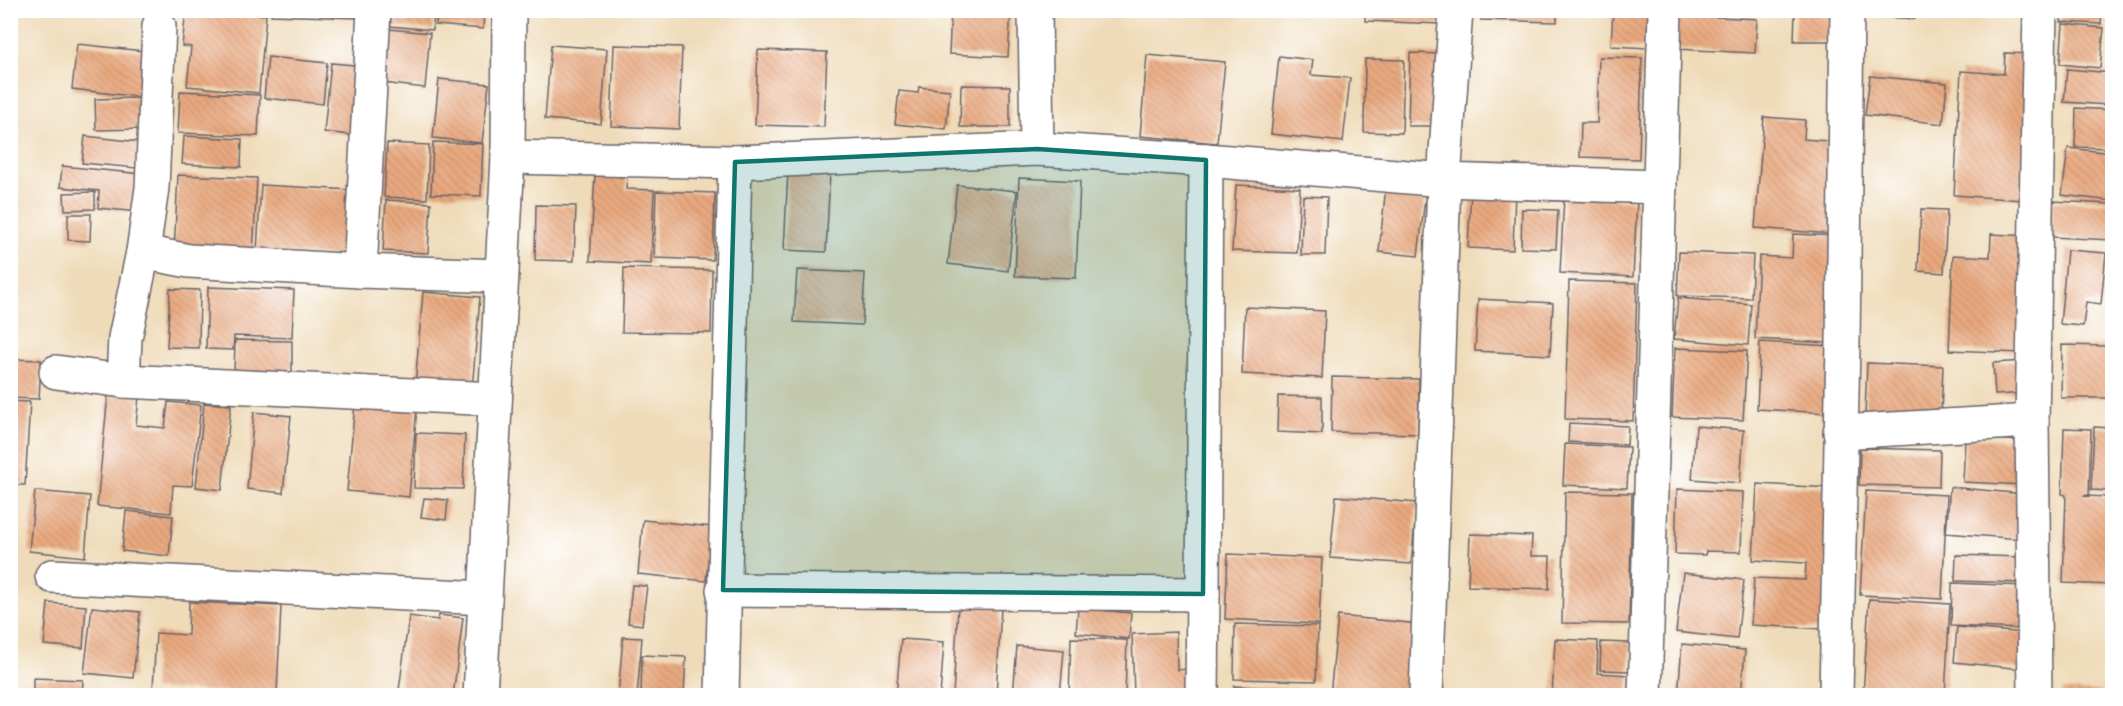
<svg xmlns="http://www.w3.org/2000/svg" width="2123" height="706" font-family="Delius,sans-serif">
	<defs>
		<pattern id="building-back-hatch" width="6" height="6" patternUnits="userSpaceOnUse" patternTransform="scale(1.5)"><rect width="6" height="6" fill="#e9a97f"/><path d="M-1 5l2 2M0 0l6 6M5-1l2 2" fill="none" stroke="#c8916f"/></pattern>
	</defs>
	<rect width="100%" height="100%" fill="#fff"/>
	<filter id="ink" filterUnits="userSpaceOnUse"><feTurbulence type="fractalNoise" baseFrequency=".0167" numOctaves="2"/><feDisplacementMap in="SourceGraphic" scale="12" xChannelSelector="R" yChannelSelector="G"/><feConvolveMatrix kernelMatrix="1 2 1 2 8 2 1 2 1" color-interpolation-filters="sRGB"/></filter>
	<filter id="wash" filterUnits="userSpaceOnUse"><feTurbulence type="fractalNoise" baseFrequency=".008" numOctaves="4" result="noise"/><feDisplacementMap in="SourceGraphic" scale="24" xChannelSelector="R" yChannelSelector="G"/><feGaussianBlur stdDeviation="1.35" result="paint"/><feColorMatrix in="noise" values="0 0 0 0 0 0 0 0 0 0 0 0 0 0 0 0 0 1.4 0 .05"/><feComposite in="paint" operator="in"/></filter>
	<g filter="url(#wash)">
		<rect width="100%" height="100%" fill="#efdbb9"/>
		<g id="blocks">
			<g fill="url(#building-back-hatch)">
				<path d="M186 10H219L266 15 259 93 187 86 191 47 182 46Z"/>
				<path d="M272 10H360V18L271 15Z"/>
				<path d="M390 10H434L433 30 389 26Z"/>
				<path d="M437 10H484L483 29 436 25Z"/>
				<path d="M951 10H1011L1008 57 949 54Z"/>
				<path d="M1365 10H1442L1441 24 1365 21Z"/>
				<path d="M1481 10H1557V22L1481 20Z"/>
				<path d="M1613 10 1650 11 1648 48 1611 46Z"/>
				<path d="M1677 10H1755V16L1677 12Z"/>
				<path d="M1869 10H1915V19L1869 16Z"/>
				<path d="M2062 10H2102L2101 24 2061 22Z"/>
				<path d="M1795 11H1831L1830 41H1794Z"/>
				<path d="M1677 15 1757 19 1755 53 1676 49Z"/>
				<path d="M2063 24 2104 28 2100 68 2060 64Z"/>
				<path d="M389 29 430 33 425 88 383 83Z"/>
				<path d="M77 44 153 52 148 98 72 89Z"/>
				<path d="M551 45 607 49 601 124 545 119Z"/>
				<path d="M614 45 682 47 679 129 611 126Z"/>
				<path d="M758 50 827 52 824 127 755 125Z"/>
				<path d="M1410 53 1444 54 1442 126H1408Z"/>
				<path d="M2005 53 2032 54 2022 200 1954 195 1961 71 2004 74Z"/>
				<path d="M1147 55 1225 62 1217 143 1140 136Z"/>
				<path d="M1279 56 1313 60 1311 75 1350 78 1343 142 1271 134Z"/>
				<path d="M268 57 327 63 323 104 264 98Z"/>
				<path d="M1599 57 1642 58 1639 159 1580 157 1581 123H1597Z"/>
				<path d="M1365 59 1404 60 1402 133 1364 132Z"/>
				<path d="M331 63 366 66 359 136 324 132Z"/>
				<path d="M2067 69 2111 73 2108 105 2064 102Z"/>
				<path d="M1870 76 1947 83 1943 124 1865 115Z"/>
				<path d="M439 79 489 84 482 143 433 138Z"/>
				<path d="M961 85 1010 86V127H960Z"/>
				<path d="M919 87 950 90 946 129 895 124 899 91 918 93Z"/>
				<path d="M180 91 260 95 258 136 178 133Z"/>
				<path d="M140 98 141 129 96 130 95 99Z"/>
				<path d="M2076 108 2112 110V148L2075 147Z"/>
				<path d="M1764 117 1805 120 1804 139 1839 142 1832 234 1755 228Z"/>
				<path d="M85 136 139 142 137 168 82 163Z"/>
				<path d="M184 136 242 139 241 167 182 164Z"/>
				<path d="M433 142 483 144 481 196 431 194Z"/>
				<path d="M387 143 429 145 427 199 384 197Z"/>
				<path d="M2068 148 2112 153V201L2062 195Z"/>
				<path d="M62 166 142 174 138 212 98 208 99 191 60 187Z"/>
				<path d="M788 171 830 173 826 252 784 250Z"/>
				<path d="M178 175 257 178 253 255 174 251Z"/>
				<path d="M595 175 627 177 626 189 654 190 651 264 590 261Z"/>
				<path d="M1019 178 1080 181 1076 278 1015 276Z"/>
				<path d="M261 185 353 190 349 256 257 251Z"/>
				<path d="M957 185 1017 191 1008 271 948 264Z"/>
				<path d="M1236 185 1300 188 1297 253 1232 251Z"/>
				<path d="M1386 186 1426 191 1418 256 1379 252Z"/>
				<path d="M1471 190 1515 191 1513 250 1468 248Z"/>
				<path d="M656 191 715 193 713 260 654 258Z"/>
				<path d="M95 192V209L65 210 64 193Z"/>
				<path d="M1303 196 1327 197 1325 255H1301Z"/>
				<path d="M1564 197 1637 201 1633 277 1560 273Z"/>
				<path d="M386 200 431 203 428 253 383 251Z"/>
				<path d="M2052 201 2112 204V240L2051 237Z"/>
				<path d="M536 205 576 206 574 261 535 260Z"/>
				<path d="M1522 209 1558 210 1556 249 1521 248Z"/>
				<path d="M1921 209 1947 210 1944 273 1918 271Z"/>
				<path d="M68 214H91L90 241 68 240Z"/>
				<path d="M1793 234 1836 236 1830 343 1755 339 1759 256 1792 258Z"/>
				<path d="M1991 234 2027 236 2022 353 1949 350 1953 255 1990 257Z"/>
				<path d="M2067 250 2106 253 2101 304 2086 302 2083 326 2060 324Z"/>
				<path d="M1679 252 1753 255 1751 298 1677 296Z"/>
				<path d="M624 268 712 270 711 333 622 332Z"/>
				<path d="M797 270 865 273 862 325 794 322Z"/>
				<path d="M1569 281 1637 283 1633 421 1565 419Z"/>
				<path d="M208 287 294 290 292 338 234 336 233 350 206 349Z"/>
				<path d="M170 289 200 290 199 348 167 347Z"/>
				<path d="M423 292 480 297 472 390 415 385Z"/>
				<path d="M1678 298 1751 304 1748 345 1674 339Z"/>
				<path d="M1478 299 1553 303 1550 355 1475 351Z"/>
				<path d="M1245 307 1325 311 1322 378 1242 374Z"/>
				<path d="M235 340 292 341V375L234 374Z"/>
				<path d="M1760 342 1831 346 1828 413 1757 409Z"/>
				<path d="M2062 345 2107 346V398H2061Z"/>
				<path d="M1675 348 1747 351 1743 420 1672 417Z"/>
				<path d="M2111 356H2112V396H2109Z"/>
				<path d="M10 359 41 360 39 399 10 398Z"/>
				<path d="M2024 361 2026 393 1995 395 1993 363Z"/>
				<path d="M1867 363 1943 366 1941 416 1865 414Z"/>
				<path d="M1332 377 1419 379 1418 434 1331 432Z"/>
				<path d="M108 394 139 397 136 425 165 428 168 402 201 405 192 486 173 485 171 513 97 506Z"/>
				<path d="M1278 396 1322 397V434L1277 432Z"/>
				<path d="M10 401 30 402 25 485H10Z"/>
				<path d="M204 403 231 405 222 490 196 487Z"/>
				<path d="M355 403 417 408 409 497 347 491Z"/>
				<path d="M254 412 291 416 283 493 247 489Z"/>
				<path d="M1569 423 1628 426 1627 445 1568 442Z"/>
				<path d="M1696 426 1744 430 1740 483 1692 479Z"/>
				<path d="M2094 427 2112 428V491L2091 490Z"/>
				<path d="M2064 428 2091 429 2089 495 2083 496 2112 497V585L2063 583 2066 495 2062 494Z"/>
				<path d="M416 433 465 435 463 489 414 488Z"/>
				<path d="M1965 438 2027 441 2025 485 1963 482Z"/>
				<path d="M1565 444 1629 447 1627 488 1563 485Z"/>
				<path d="M1860 448 1940 450 1939 487 1859 485Z"/>
				<path d="M1757 484 1831 488 1823 629 1751 625 1754 578 1805 580 1806 563 1753 560Z"/>
				<path d="M1950 487 2024 494 2021 539 1946 533Z"/>
				<path d="M1677 489 1743 492 1741 552 1706 551 1705 555 1675 554Z"/>
				<path d="M35 491 90 496 85 557 29 551Z"/>
				<path d="M1866 491 1947 495 1942 599 1860 595Z"/>
				<path d="M1565 492 1632 493 1629 624 1562 623Z"/>
				<path d="M1336 496 1417 503 1411 564 1330 558Z"/>
				<path d="M424 498 448 500 446 520 421 517Z"/>
				<path d="M126 511 173 516 169 556 122 551Z"/>
				<path d="M643 520 712 527 706 581 638 574Z"/>
				<path d="M1470 534 1532 536 1531 556H1550L1549 589 1468 586Z"/>
				<path d="M1228 554 1322 558 1319 624 1225 619Z"/>
				<path d="M1956 555 2022 557 2021 583 1955 581Z"/>
				<path d="M1683 573 1744 580 1737 639 1676 632Z"/>
				<path d="M1952 583 2025 586 2023 629 1951 626Z"/>
				<path d="M632 585 647 586 642 625 628 623Z"/>
				<path d="M1869 599 1950 604 1945 696H1863Z"/>
				<path d="M189 602 281 606 277 694 153 689 156 633 188 635Z"/>
				<path d="M48 603 86 606 83 648 44 645Z"/>
				<path d="M958 606 1001 608 996 696H953Z"/>
				<path d="M92 607 140 612 133 678 84 673Z"/>
				<path d="M1078 608 1131 613 1129 639 1076 633Z"/>
				<path d="M439 615 463 618 453 696 399 690 409 616 438 620Z"/>
				<path d="M1338 616 1419 624 1412 696H1330Z"/>
				<path d="M1235 624 1318 626 1316 681 1234 679Z"/>
				<path d="M1957 627 2025 633 2022 669 1954 662Z"/>
				<path d="M1176 632 1177 670 1187 669 1188 696H1134L1132 634Z"/>
				<path d="M623 637 642 638 637 696H618Z"/>
				<path d="M1071 638 1127 640 1125 696H1069Z"/>
				<path d="M901 639 944 642 940 696H896Z"/>
				<path d="M1555 639 1598 641 1597 673 1629 675 1628 696H1552Z"/>
				<path d="M1601 642 1630 643 1629 671 1600 670Z"/>
				<path d="M1682 644 1745 650 1741 696H1678Z"/>
				<path d="M1017 646 1064 650 1060 696H1013Z"/>
				<path d="M642 655 686 657 684 694 657 693V696H641Z"/>
				<path d="M33 678 83 680 82 696H33Z"/>
				<path d="M1234 686 1315 690V696H1233Z"/>
				<path d="M340 690 384 694V696H340Z"/>
				<path d="M2062 690 2102 692V696H2062Z"/>
			</g>
		</g>
	</g>
	<g filter="url(#ink)">
		<use href="#blocks" fill-opacity="0" stroke="#6a6367" stroke-width="1.5"/>
		<g fill="none" stroke-linecap="round" stroke-linejoin="round">
			<defs>
				<g id="minor">
					<path d="M1035 10 1037 149"/>
					<path d="M1456 10 1444 180 1660 187"/>
					<path d="M159 26 152 188 143 252 189 261 360 271 501 276"/>
					<path d="M508 157 735 162 1037 149 1206 160 1444 180 1426 696"/>
					<path d="M360 271 374 10"/>
					<path d="M56 372 123 381 495 399"/>
					<path d="M123 381 125 338 143 252"/>
					<path d="M1840 432 2032 421"/>
					<path d="M52 576 485 598"/>
					<path d="M723 590 1203 594 1206 160"/>
					<path d="M480 696 508 157 509 10"/>
					<path d="M722 696 735 162"/>
					<path d="M1202 696 1203 594"/>
					<path d="M1645 696 1665 10"/>
					<path d="M1836 696 1843 343 1847 10"/>
					<path d="M2035 696 2032 421 2040 10"/>
				</g>
			</defs>
			<use href="#minor" stroke="#6a6367" stroke-width="36"/>
			<use href="#minor" stroke="#fff" stroke-width="33"/>
		</g>
	</g>
	<path fill="#0f766e" fill-opacity="0.2" stroke="#0f766e" stroke-width="4.5" stroke-linejoin="round" d="M1037 149 1206 160 1203 594 723 590 735 162Z"/>
	<rect width="2123" height="706" fill="none" stroke="#fff" stroke-width="36"/>
</svg>
